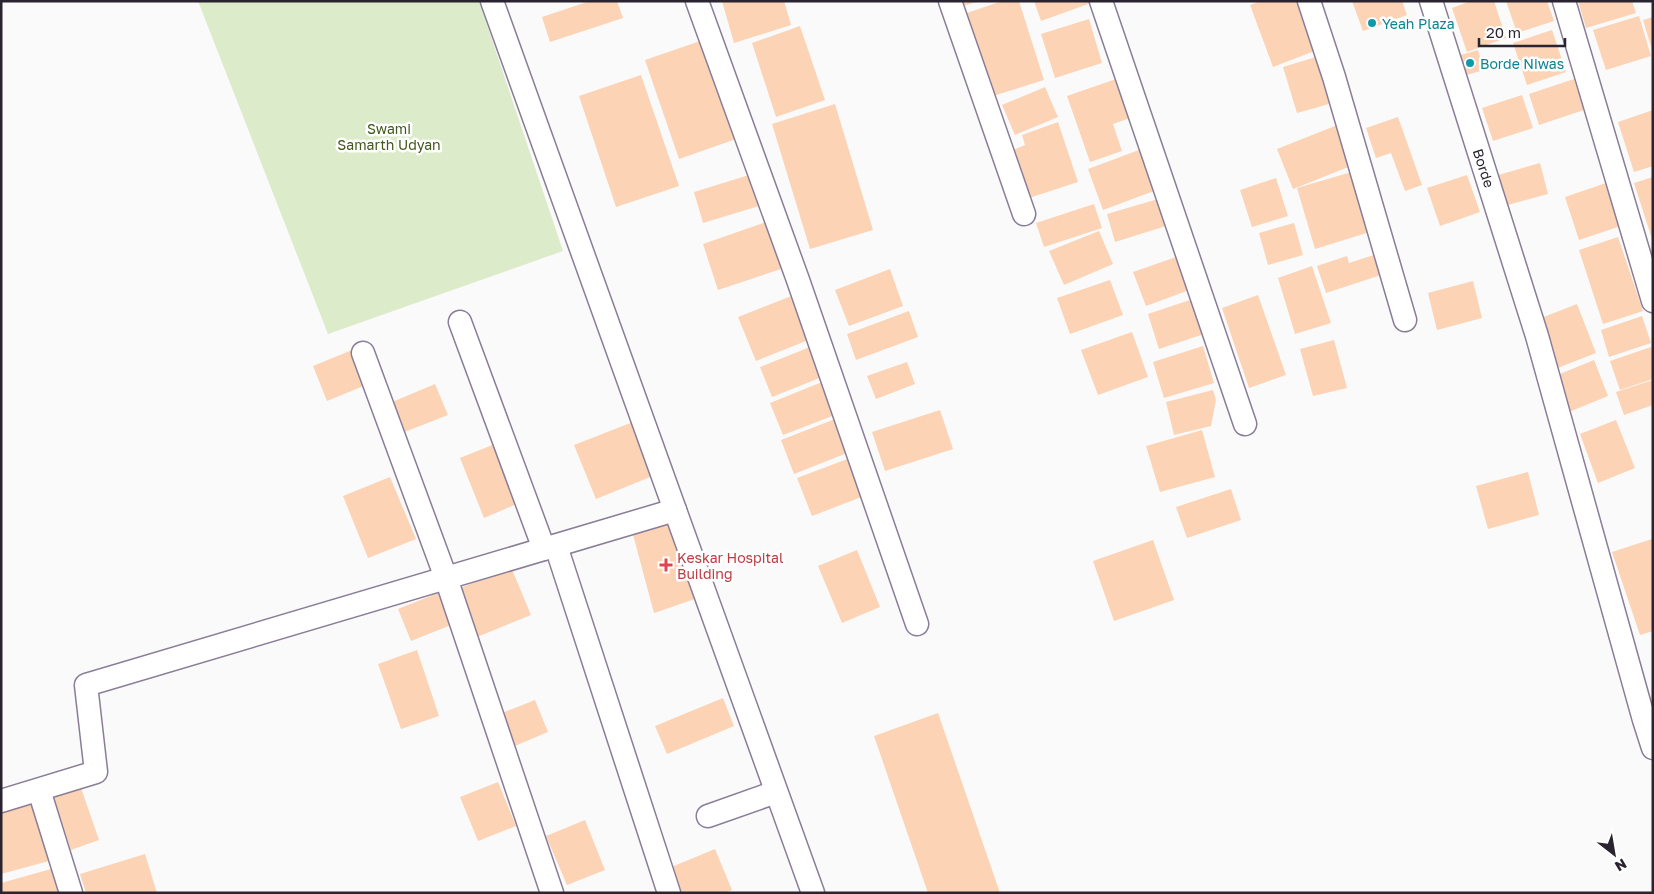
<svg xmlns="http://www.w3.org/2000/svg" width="1654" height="894" font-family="'Golos Text',sans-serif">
	<rect width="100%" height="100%" fill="#fafafa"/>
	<path fill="#dcebc9" d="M198 1H479L563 251 328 334Z"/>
	<g fill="#fcd3b5">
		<path d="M590 1H617L623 18 550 42 542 17Z"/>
		<path d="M722 1H784L791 25 734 43Z"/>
		<path d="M962 1H977V2L963 6Z"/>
		<path d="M1002 1H1019L1044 80 993 96 967 13Z"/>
		<path d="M1034 1H1090L1091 3 1041 21Z"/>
		<path d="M1261 1H1298L1317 50 1273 67 1250 5Z"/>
		<path d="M1352 1H1402L1407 15 1363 31Z"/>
		<path d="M1471 1H1494L1506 38 1467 52 1452 8Z"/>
		<path d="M1506 1H1547L1554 21 1517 33Z"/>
		<path d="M1578 1H1632L1636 13 1586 28Z"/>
		<path d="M1639 16 1651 56 1606 70 1593 30Z"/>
		<path d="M1653 17V50H1652L1643 20Z"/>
		<path d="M1089 19 1102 63 1055 78 1041 34Z"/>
		<path d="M800 26 825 100 776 117 752 43Z"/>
		<path d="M1552 30 1566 72 1527 85 1513 43Z"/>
		<path d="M706 39 739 138 679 159 645 60Z"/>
		<path d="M1478 50 1484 70 1463 76 1457 56Z"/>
		<path d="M1316 57 1329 104 1297 113 1283 67Z"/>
		<path d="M641 75 679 186 616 207 579 96Z"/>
		<path d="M1116 79 1130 118 1113 124 1122 151 1090 162 1067 96Z"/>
		<path d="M1574 79 1584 110 1539 125 1529 94Z"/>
		<path d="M1045 87 1058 117 1015 135 1002 105Z"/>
		<path d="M1522 95 1533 128 1493 141 1482 108Z"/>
		<path d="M835 104 873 230 810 249 772 124Z"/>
		<path d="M1653 110V166L1634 172 1618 122Z"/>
		<path d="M1398 117 1422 185 1405 191 1391 153 1376 158 1366 128Z"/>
		<path d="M1058 122 1078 182 1029 198 1013 150 1025 145 1022 135Z"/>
		<path d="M1340 124 1356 164 1293 189 1277 149Z"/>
		<path d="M1139 150 1154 191 1103 210 1088 169Z"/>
		<path d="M1540 163 1548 194 1504 206 1495 176Z"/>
		<path d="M1355 171 1373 231 1315 249 1297 188Z"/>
		<path d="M749 175 759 206 703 223 694 192Z"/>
		<path d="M1467 175 1480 212 1440 226 1427 188Z"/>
		<path d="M1653 177V239H1652L1634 183Z"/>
		<path d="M1276 178 1288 216 1252 227 1240 190Z"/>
		<path d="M1606 183 1621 226 1579 240 1565 197Z"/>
		<path d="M1158 199 1166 226 1115 242 1107 214Z"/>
		<path d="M1094 204 1102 228 1044 247 1036 223Z"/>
		<path d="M766 222 781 269 718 290 703 244Z"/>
		<path d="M1294 223 1303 255 1268 265 1259 233Z"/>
		<path d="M1099 231 1113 264 1064 285 1049 251Z"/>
		<path d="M1618 237 1643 311 1603 324 1579 250Z"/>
		<path d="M1377 254 1384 274 1326 293 1317 266 1347 256 1349 263Z"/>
		<path d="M1179 256 1192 289 1146 306 1133 272Z"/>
		<path d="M1312 266 1331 323 1295 334 1278 278Z"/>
		<path d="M890 269 903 306 849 326 835 290Z"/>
		<path d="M1110 280 1123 315 1070 334 1057 298Z"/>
		<path d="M1473 281 1482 318 1437 330 1428 293Z"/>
		<path d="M794 295 811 339 756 361 738 317Z"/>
		<path d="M1258 295 1286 375 1249 388 1222 308Z"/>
		<path d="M1196 298 1207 333 1159 349 1148 314Z"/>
		<path d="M1577 304 1596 353 1555 369 1536 320Z"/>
		<path d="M909 311 918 337 856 360 847 334Z"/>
		<path d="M1642 316 1651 343 1609 357 1601 330Z"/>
		<path d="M1132 332 1148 377 1098 395 1081 350Z"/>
		<path d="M1334 340 1347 388 1313 396 1300 349Z"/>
		<path d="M815 345 827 375 772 397 760 367Z"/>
		<path d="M1203 346 1214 383 1164 398 1153 362Z"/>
		<path d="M1651 347 1653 353V379L1620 390 1610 361Z"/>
		<path d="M352 350 366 385 327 401 313 366Z"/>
		<path d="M1594 360 1608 396 1564 414 1550 378Z"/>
		<path d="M907 362 915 384 876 399 867 376Z"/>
		<path d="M827 380 840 413 783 435 770 403Z"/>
		<path d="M1653 380V405L1624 415 1616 392Z"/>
		<path d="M435 384 448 415 402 433 390 403Z"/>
		<path d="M1213 390 1216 400 1211 426 1174 435 1166 402Z"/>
		<path d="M940 410 953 449 885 471 872 432Z"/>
		<path d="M835 419 847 453 794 474 781 440Z"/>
		<path d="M638 420 660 473 596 499 574 445Z"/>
		<path d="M1616 420 1635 468 1598 483 1580 434Z"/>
		<path d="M1202 430 1215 477 1160 492 1146 446Z"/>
		<path d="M495 444 519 503 484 518 460 458Z"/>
		<path d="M850 458 864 496 812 516 797 478Z"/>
		<path d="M1528 472 1539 515 1488 529 1476 486Z"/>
		<path d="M390 477 416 539 368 558 343 496Z"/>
		<path d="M1231 489 1241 520 1187 538 1176 507Z"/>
		<path d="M678 519 698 598 654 613 632 531Z"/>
		<path d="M1652 539 1653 631 1640 635 1612 552Z"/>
		<path d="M1153 540 1174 600 1114 621 1093 561Z"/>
		<path d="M857 550 880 607 842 623 818 566Z"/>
		<path d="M511 567 531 615 477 637 458 589Z"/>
		<path d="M438 593 451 625 411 641 398 609Z"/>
		<path d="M417 650 439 716 401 729 378 664Z"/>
		<path d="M723 698 734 726 667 754 655 726Z"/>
		<path d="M535 700 548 732 510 748 497 715Z"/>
		<path d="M938 713 1000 893H928L874 736Z"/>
		<path d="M498 782 516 826 478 841 460 797Z"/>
		<path d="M80 785 99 840 71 850 53 794Z"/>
		<path d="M33 803 49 861 1 874V811Z"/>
		<path d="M585 820 605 870 567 885 546 836Z"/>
		<path d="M715 849 732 890 725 893H679L669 868Z"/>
		<path d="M145 854 157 893H86L80 874Z"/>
		<path d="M51 869 58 893H1V883Z"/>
	</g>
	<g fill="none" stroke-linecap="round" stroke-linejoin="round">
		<defs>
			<g id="minor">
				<path d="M492 1 675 510"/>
				<path d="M697 1 798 280 917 624"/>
				<path d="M950 1 1024 214"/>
				<path d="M1101 1 1245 424"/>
				<path d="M1309 1 1334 77 1405 320"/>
				<path d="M1431 1 1537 336 1644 720 1653 748"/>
				<path d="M1564 1 1653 301"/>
				<path d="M460 322 544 549"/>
				<path d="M363 353 446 578 552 893"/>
				<path d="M556 546 669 893"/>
				<path d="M39 790 71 893"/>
				<path d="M1 801 96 772 86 685 675 510 813 893"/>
				<path d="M708 816 776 792"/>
			</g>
		</defs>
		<use href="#minor" stroke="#897d98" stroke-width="25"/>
		<use href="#minor" stroke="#fff" stroke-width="22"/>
	</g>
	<g fill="#0f9aa8" stroke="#fff" stroke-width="2">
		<circle cx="1372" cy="23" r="5"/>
		<circle cx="1470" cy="63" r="5"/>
	</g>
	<path fill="#e0444e" stroke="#fff" stroke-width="2" d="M663.5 557.5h5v5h5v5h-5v5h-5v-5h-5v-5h5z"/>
	<g text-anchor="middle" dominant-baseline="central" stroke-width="5" stroke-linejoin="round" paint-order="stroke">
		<g font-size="14" fill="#0d838f" stroke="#fff" text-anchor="start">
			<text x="1382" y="23">Yeah Plaza</text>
			<text x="1480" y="63">Borde Niwas</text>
		</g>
		<g font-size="14" fill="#43591b" stroke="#fff">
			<text x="389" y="128">Swami<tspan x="389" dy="16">Samarth Udyan</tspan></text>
		</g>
		<g font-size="14" fill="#29242f" stroke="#fff">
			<text transform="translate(1484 168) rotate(72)">Borde</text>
		</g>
		<g font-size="14" fill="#be3a42" stroke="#fff" text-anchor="start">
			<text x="677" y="557">Keskar Hospital<tspan x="677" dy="16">Building</tspan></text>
		</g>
	</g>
	<rect width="1654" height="894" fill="none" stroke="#29242f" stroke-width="5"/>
	<g transform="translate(1614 854) rotate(149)" stroke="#ffffff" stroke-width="4" paint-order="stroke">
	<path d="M0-4L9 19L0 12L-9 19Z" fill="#29242f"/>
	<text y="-8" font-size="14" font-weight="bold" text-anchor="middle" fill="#29242f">N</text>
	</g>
	<path d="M1479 38v8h86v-8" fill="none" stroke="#29242f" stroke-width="2.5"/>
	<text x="1486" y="38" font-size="15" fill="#29242f" stroke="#ffffff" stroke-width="4" paint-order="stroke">20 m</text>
</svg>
